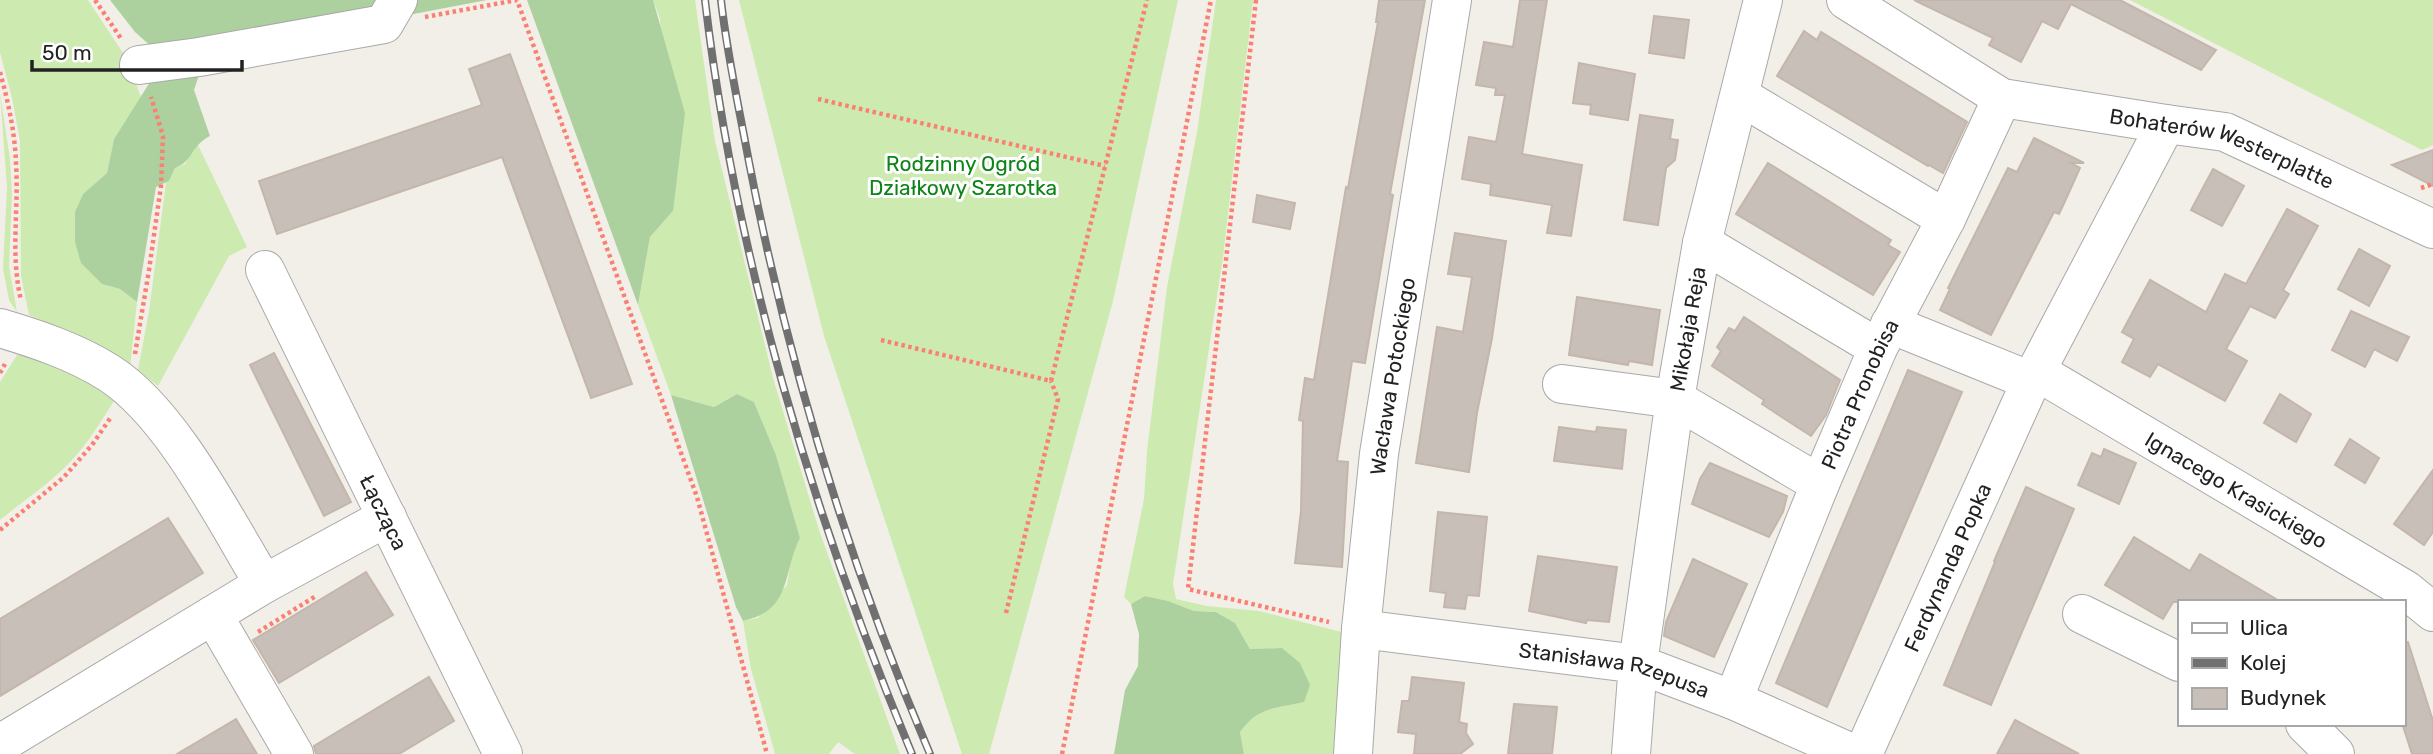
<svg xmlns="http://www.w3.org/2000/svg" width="2433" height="754" font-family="Rubik,sans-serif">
	<rect width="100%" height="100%" fill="#f2efe9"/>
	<g fill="#cdebb0">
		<path d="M0 0H88L125 56 141 97 114 139 107 173 83 194 75 213V242L102 284 120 289 137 302 130 368 85 340 29 315 21 276 20 141 12 98 0 52Z"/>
		<path d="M653 0H695L715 141 773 378 819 530 900 754H855L838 742 829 754H775L774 750 751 669 743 621 758 618 787 585 792 553 800 538 776 455 754 402 737 394 714 407 671 395 638 305 650 237 673 211 660 19Z"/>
		<path d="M739 0H1178L1113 301 989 754H962L824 336Z"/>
		<path d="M1216 0H1253L1223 257 1173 584 1176 599 1207 606 1259 611 1353 635 1336 754H1244L1240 732C1259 706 1274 709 1304 702L1282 648 1250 649 1235 623 1216 612 1194 611 1168 601 1145 596 1131 604 1124 597 1144 499 1147 451 1167 287 1197 132Z"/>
		<path d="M2130 0H2433V145L2422 150Z"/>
		<path d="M0 93 10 159 12 194 9 266 17 312 9 300 3 269 7 187Z"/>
		<path d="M197 143 247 247 229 256 158 386 138 370 149 311 166 183 169 181 175 168 185 164Z"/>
		<path d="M17 355C49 355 88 382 114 401 101 421 89 442 72 460 51 483 24 500 0 520V382Z"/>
	</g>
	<g fill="#add19e">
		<path d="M110 0H487L398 17 154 49 135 32Z"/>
		<path d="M527 0H653L685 113 673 211 650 237 638 305Z"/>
		<path d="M157 71 199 75 194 90 210 136C189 147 194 161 175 168L169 181 156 187 137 302 120 289 102 284 81 263 75 242V212L83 194 107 173 114 139Z"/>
		<path d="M737 394 754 402 776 455 800 538C782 573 793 610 743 621L736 607 671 395 714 407Z"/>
		<path d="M1145 596 1168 601 1194 611 1216 612 1235 623 1250 649 1282 648 1300 663 1310 685 1304 702C1275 709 1259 706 1240 732L1244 754H1114L1125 690 1138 666 1139 634 1131 604Z"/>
	</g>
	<g fill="#c7bfb8" stroke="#c4b6ab" stroke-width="2">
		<path d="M1379 0H1425L1390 194 1393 195 1365 363 1352 361 1337 461 1348 462 1342 567 1295 563 1301 511 1303 421 1299 420 1305 378 1314 380 1346 187 1348 188 1378 22H1376Z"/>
		<path d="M1520 0H1547L1522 154 1582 165 1571 236 1547 233 1552 205 1490 195 1491 184 1462 179 1469 137 1496 142 1505 95H1495L1496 88 1476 85 1484 42 1513 47Z"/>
		<path d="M1914 0H2120L2216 50 2201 70 2071 4 2058 29 2042 21 2021 62 1989 45 1993 38Z"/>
		<path d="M1654 16 1689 20 1684 58 1649 53Z"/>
		<path d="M1804 31 1817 40 1821 32 1967 122 1943 173 1929 165 1928 166 1777 76Z"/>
		<path d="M510 54 632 384 591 398 502 157 277 234 259 181 482 105 469 69Z"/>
		<path d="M1579 63 1635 74 1628 120 1590 114 1591 105 1573 103Z"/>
		<path d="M1640 115 1673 120 1670 139 1678 140 1675 160 1666 168 1658 225 1624 220Z"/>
		<path d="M2034 138 2084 163H2071L2080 168 2066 199 2059 214 2054 212 1991 335 1940 310 1950 289 1948 288 2008 168 2017 172Z"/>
		<path d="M2433 150V186L2392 165Z"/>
		<path d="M1768 163 1891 240 1888 245 1900 252 1873 295 1736 214Z"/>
		<path d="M2213 169 2244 186 2222 226 2191 210Z"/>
		<path d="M1257 195 1295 203 1290 229 1253 222Z"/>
		<path d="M2287 209 2318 226 2283 290 2289 294 2275 318 2250 306 2226 349 2247 361 2225 401 2158 364 2150 377 2122 362 2134 339 2122 332 2150 280 2206 312 2225 274 2246 284Z"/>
		<path d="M1455 233 1506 241 1492 338 1477 413 1469 472 1416 463 1437 327 1463 332 1472 277 1448 274Z"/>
		<path d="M2359 249 2390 266 2369 306 2338 289Z"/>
		<path d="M1577 297 1660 310 1652 365 1629 361 1628 365 1569 355Z"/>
		<path d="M2351 311 2409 337 2397 361 2374 349 2365 367 2332 350Z"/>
		<path d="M1744 317 1840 380 1826 415 1811 436 1762 404 1764 400 1712 366 1721 351 1717 347 1729 328 1735 331Z"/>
		<path d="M274 353 351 502 324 516 250 365Z"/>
		<path d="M1908 370 1962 392 1827 707 1776 683Z"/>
		<path d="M2280 394 2311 414 2296 442 2264 423Z"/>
		<path d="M1559 427 1596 432 1597 427 1626 430 1622 469 1554 461Z"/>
		<path d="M2350 439 2379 458 2365 483 2335 465Z"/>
		<path d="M2104 449 2136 463 2119 504 2078 485 2092 453 2101 457Z"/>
		<path d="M1710 463 1787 496 1783 512 1769 537 1692 504 1700 479Z"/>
		<path d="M2433 470V532L2424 545 2394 524Z"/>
		<path d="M2026 487 2074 509 1991 705 1944 685 1995 562 1994 561Z"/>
		<path d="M1438 512 1487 517 1479 596 1467 595 1465 609 1444 607 1446 593 1430 591Z"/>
		<path d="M168 518 203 573 0 696V619Z"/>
		<path d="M2134 537 2190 571 2200 554 2281 602H2173L2163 619 2105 585Z"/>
		<path d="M1538 556 1617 567 1609 622 1587 620 1586 623 1529 611Z"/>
		<path d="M1693 559 1747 584 1714 657 1664 636 1666 622Z"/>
		<path d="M366 572 393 615 279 683 253 640Z"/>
		<path d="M2408 642 2433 721V754H2412L2403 726V643Z"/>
		<path d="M429 677 454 721 399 754H316L314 746Z"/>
		<path d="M1412 677 1464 683 1459 722 1467 724 1466 733 1473 744 1460 754H1414L1416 734 1398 732 1402 701H1409Z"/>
		<path d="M1514 704 1557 707 1552 754H1508Z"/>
		<path d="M236 719 257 754H177Z"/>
		<path d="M2015 720 2079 754H1997Z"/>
	</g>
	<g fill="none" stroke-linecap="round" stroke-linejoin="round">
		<defs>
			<g id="minor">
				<path id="s1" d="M1846 0 2002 98 2166 124 2225 132 2433 229"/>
				<path d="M139 65 199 57 384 24 398 0"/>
				<path d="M1740 96 1946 219"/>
				<path d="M1702 243 1878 348"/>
				<path id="s2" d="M265 270 503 754"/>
				<path d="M1890 324 2031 381"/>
				<path d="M0 328C37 339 76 352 109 373 172 413 225 520 264 584L387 517"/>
				<path id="s3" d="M2036 371 2406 590 2433 612"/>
				<path d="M1562 384 1675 399 1820 484"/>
				<path d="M2082 614 2179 662"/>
				<path d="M213 615 294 754"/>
				<path id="s4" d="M1361 629 1638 664 1733 700 1854 754"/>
				<path id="s5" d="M1733 700 1820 484 1878 348 1946 219 2002 98"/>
				<path d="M2305 724 2335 754"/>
				<path d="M0 744 264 584"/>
				<path id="s6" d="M1353 754 1361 629 1379 454 1452 0"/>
				<path id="s7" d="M1631 754 1638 664 1675 399 1702 243 1763 0"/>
				<path id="s8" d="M1863 754 2031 381 2166 124"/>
			</g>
		</defs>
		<use href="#minor" stroke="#a9a9a9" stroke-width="40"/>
		<g stroke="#fa8072" stroke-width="4.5" stroke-dasharray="3.5 3.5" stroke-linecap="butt">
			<path d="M95 0 122 40"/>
			<path d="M1256 0 1188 589 1329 622"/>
			<path d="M425 17 517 0 697 497 767 754"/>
			<path d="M0 72C8 101 15 133 16 163 19 209 10 255 21 300"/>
			<path d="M818 99 1105 166"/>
			<path d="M2421 188 2433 184"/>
			<path d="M881 340 1051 381 1147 0"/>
			<path d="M135 354 149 270 161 186 163 136 151 97"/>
			<path d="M0 373 5 364"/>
			<path d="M0 530 64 477 92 445 111 417"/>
			<path d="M1006 613 1058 399 1051 381"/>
			<path d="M258 632 316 596"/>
			<path d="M1062 754 1211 0"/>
		</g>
		<use href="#minor" stroke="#fff" stroke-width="38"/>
		<defs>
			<g id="rail">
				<path d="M705 0C735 256 813 517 912 754"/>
				<path d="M721 0C727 54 739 108 749 162 788 364 849 564 930 754"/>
			</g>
		</defs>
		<use href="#rail" stroke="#707070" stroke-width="8"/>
		<use href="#rail" stroke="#fff" stroke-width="5" stroke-dasharray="16" stroke-linecap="butt"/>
	</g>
	<g text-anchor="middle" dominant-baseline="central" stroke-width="6" stroke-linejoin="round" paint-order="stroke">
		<g font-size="21" fill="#222" stroke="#fff">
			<text stroke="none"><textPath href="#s1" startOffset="411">Bohaterów Westerplatte</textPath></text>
			<text stroke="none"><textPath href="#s7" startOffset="429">Mikołaja Reja</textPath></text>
			<text stroke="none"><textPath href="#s6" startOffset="380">Wacława Potockiego</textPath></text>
			<text stroke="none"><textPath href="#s5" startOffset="331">Piotra Pronobisa</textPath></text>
			<text stroke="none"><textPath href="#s3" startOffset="233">Ignacego Krasickiego</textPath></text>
			<text stroke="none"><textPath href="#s2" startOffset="270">Łącząca</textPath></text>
			<text stroke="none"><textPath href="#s8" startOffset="205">Ferdynanda Popka</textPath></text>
			<text stroke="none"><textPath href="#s4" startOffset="257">Stanisława Rzepusa</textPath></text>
		</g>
		<g font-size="21" fill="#0c8416" stroke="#fff">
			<text x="963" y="163">Rodzinny Ogród<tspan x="963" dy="24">Działkowy Szarotka</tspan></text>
		</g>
	</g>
	<rect x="2178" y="600" width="228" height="126" fill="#ffffff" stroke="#a7a7a7" stroke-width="2"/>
	<rect x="2192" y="623" width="35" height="10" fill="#ffffff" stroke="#a7a7a7" stroke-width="2"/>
	<text x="2240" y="635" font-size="21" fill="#222222">Ulica</text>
	<rect x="2192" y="658" width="35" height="10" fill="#707070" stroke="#a7a7a7" stroke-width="2"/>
	<text x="2240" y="670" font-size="21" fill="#222222">Kolej</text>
	<rect x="2192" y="688" width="35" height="21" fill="#c7bfb8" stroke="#a7a7a7" stroke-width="2"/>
	<text x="2240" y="705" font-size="21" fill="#222222">Budynek</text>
	<path d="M32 60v10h210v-10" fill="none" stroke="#222222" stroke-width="3.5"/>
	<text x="42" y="60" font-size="21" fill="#222222" stroke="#ffffff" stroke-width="5" paint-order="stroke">50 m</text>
</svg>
